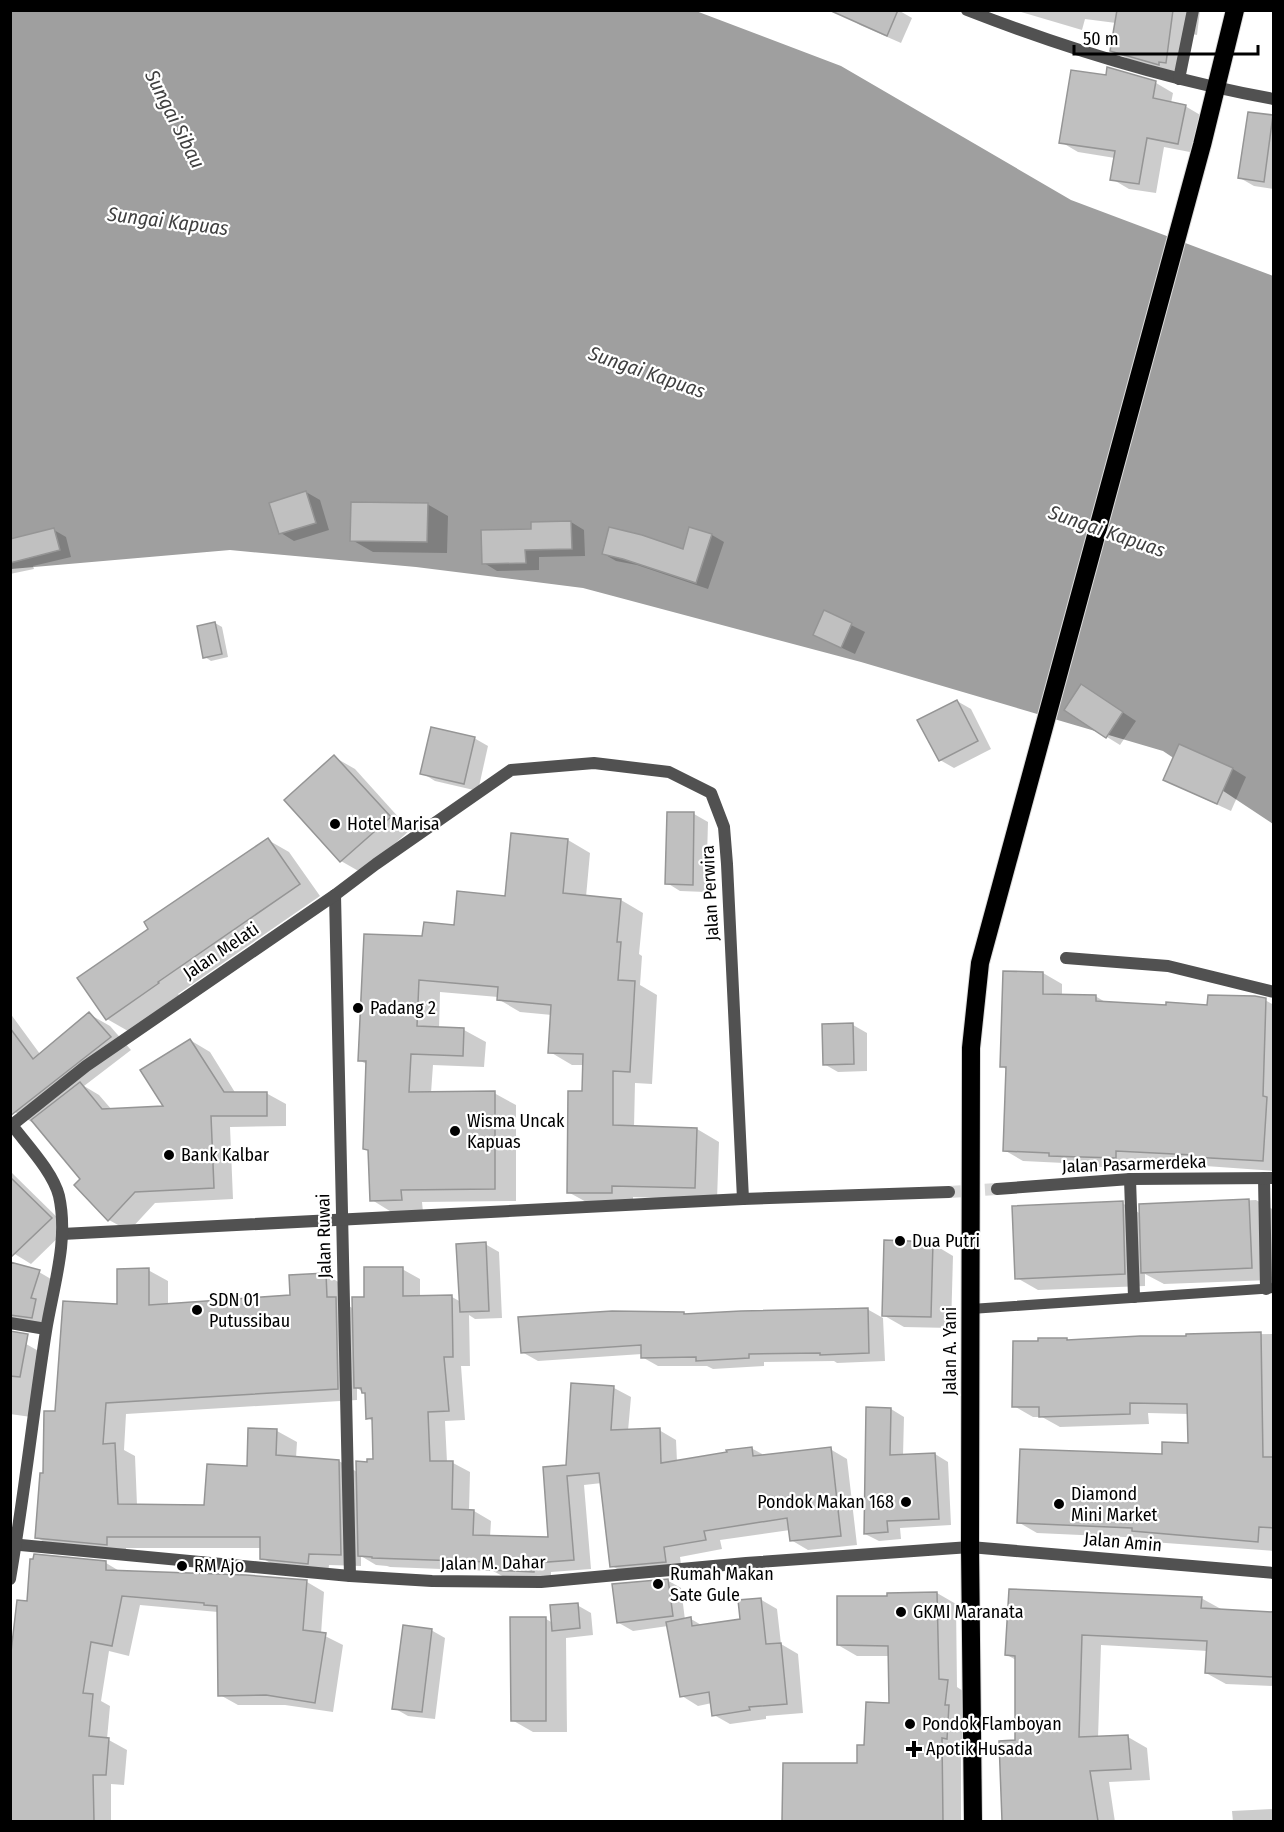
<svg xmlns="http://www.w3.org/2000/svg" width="1284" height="1832" font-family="'Fira Sans Condensed',sans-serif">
	<rect width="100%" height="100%" fill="#fff"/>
	<path fill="#9f9f9f" d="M11 11H696L841 66 1071 200 1273 276V824L1163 751 861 662 583 588 416 567 230 550 11 569Z"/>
	<g fill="#0003" fill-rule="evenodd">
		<path d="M837 10H898L912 18 901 43 860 25Z"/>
		<path d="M1014 10H1200L1197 35 1187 33 1174 73 1128 59 1112 50 1116 23 1085 19 1082 30Z"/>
		<path d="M1156 83 1173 93 1171 103 1185 106 1202 116 1195 153 1164 147 1156 193 1129 189 1112 179 1115 158 1078 152 1061 142Z"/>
		<path d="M1249 113 1274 117V189L1254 186 1240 178Z"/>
		<path d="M306 492 320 500 329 530 294 541 281 533Z"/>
		<path d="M427 504 448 516 447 553 373 552 352 540Z"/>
		<path d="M571 522 584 530 585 556 539 557V570L497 571 484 563 532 530Z"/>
		<path d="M690 529 712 535 724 542 708 589 637 565 616 561 604 554 684 551Z"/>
		<path d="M54 530 66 537 71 557 33 566 34 569 10 574V540Z"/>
		<path d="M825 612 865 632 855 654 829 642Z"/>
		<path d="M215 623 222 627 228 657 211 661 205 657Z"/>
		<path d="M1095 694 1136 721 1120 745 1107 737Z"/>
		<path d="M957 701 971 709 991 749 954 768 940 760Z"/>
		<path d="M474 738 488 746 478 791 435 781 422 773Z"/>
		<path d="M1180 746 1233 769 1246 777 1231 811 1179 787 1165 780Z"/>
		<path d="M334 757 355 769 410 830 362 873 341 861Z"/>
		<path d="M694 814 708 822 706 892 680 891 667 883Z"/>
		<path d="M268 840 289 852 320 896 178 994 179 995 128 1031 107 1019 150 929Z"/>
		<path d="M568 840 590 853 586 897 621 900 643 913 639 954 642 956 640 985 657 995 652 1084 635 1083 634 1127 697 1129 719 1142 717 1200 633 1197V1205L590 1204 568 1192 583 1093 584 1065H572L550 1052 552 1015 520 1012 498 999V997L440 992 439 1029 464 1030 486 1042 484 1067 433 1065 431 1093H494L516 1105V1201L422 1202 423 1212 393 1213 372 1200 370 1151 365 1149 368 1065 359 1060 424 938 456 926 507 897Z"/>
		<path d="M1043 973 1062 984V995L1095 996 1107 1003 1208 1006 1265 1000 1274 1005V1171L1135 1161 1134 1168 1069 1166 1064 1163 1023 1161 1004 1150 1007 1070 1002 1066Z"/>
		<path d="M10 1013 40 1054 89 1014 110 1026 131 1050 84 1086 99 1095 112 1110 166 1108 190 1040 210 1052 236 1094 266 1093 286 1104V1126L230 1127 233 1199 155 1203 129 1231 109 1220 82 1179 35 1124 15 1112 10 1107Z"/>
		<path d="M853 1025 867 1033V1071L838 1072 824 1064Z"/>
		<path d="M10 1171 68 1228 31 1264 10 1251Z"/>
		<path d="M1256 1200 1274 1210V1280L1164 1284 1145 1274V1286L1038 1290 1017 1278 1122 1203 1141 1214V1205Z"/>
		<path d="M485 1244 499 1252 502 1318 475 1319 469 1315 470 1366H461L465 1420 445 1421 447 1462 453 1463 470 1472 469 1511H474L491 1521 490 1537 550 1538 567 1466 614 1388 631 1397 628 1431 659 1430 676 1440 677 1462 751 1448 766 1456 830 1449 847 1459 857 1545 808 1550 791 1540 790 1530 720 1540 722 1549 680 1557 682 1571 629 1576 612 1566 602 1483 584 1485 591 1569 551 1572V1581L508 1579 493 1571 390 1567 387 1566 376 1565 361 1556V1566L329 1565 328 1574 282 1570 262 1558V1548H126V1555L56 1549 36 1537 45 1475 56 1412 119 1306 148 1270 168 1281V1305L291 1296 325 1274 345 1286 347 1305 354 1309 365 1298 402 1269 420 1279V1297H452L461 1302ZM357 1388 366 1394 367 1418 373 1421 375 1461 357 1472 339 1461 296 1458 297 1442 277 1431 248 1468 206 1506 137 1505 135 1456 124 1450 126 1414 357 1400Z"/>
		<path d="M933 1244 953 1256 951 1328 904 1327 883 1315Z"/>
		<path d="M10 1264 39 1272 56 1282 49 1327 10 1323Z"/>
		<path d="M867 1309 883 1318 885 1361 837 1363 834 1361 764 1362V1366L713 1369 707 1366H658L642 1357V1354L538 1361 522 1352 684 1313 688 1315Z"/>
		<path d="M1274 1334V1551L1152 1542 1146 1538 1037 1533 1018 1522 1163 1455 1189 1445V1414L1148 1413 1149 1424 1060 1427 1042 1417H1033L1014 1406 1040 1342 1066 1339 1070 1341 1188 1338 1187 1335Z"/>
		<path d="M10 1341 26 1344 44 1354 31 1417 10 1414Z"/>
		<path d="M891 1409 904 1417 903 1456 935 1454 948 1462 951 1525 900 1528 901 1539 879 1541 865 1534Z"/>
		<path d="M106 1563 121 1572 307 1582 324 1592 321 1634 343 1645 333 1712 285 1705H238L220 1695 218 1612 140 1605 129 1656 109 1651 101 1701 110 1706 107 1739 127 1750 124 1785 111 1784V1822H10V1771L28 1602Z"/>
		<path d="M667 1580 681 1588 685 1620 691 1619 703 1626 742 1621 760 1599 777 1609 781 1644 798 1654 803 1713 766 1716V1719L730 1724 714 1715 712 1703 698 1706 682 1696 668 1626 633 1631 619 1623Z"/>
		<path d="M937 1593 956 1604 957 1687 966 1693V1749L961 1748V1822H784V1765H858L865 1746 891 1705 890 1656H857L838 1645 889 1598Z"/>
		<path d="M1201 1598 1221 1609 1274 1613V1686L1226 1684 1206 1673 1208 1651 1101 1645 1098 1738 1128 1737 1147 1748 1150 1780 1109 1782 1115 1822H1004L1000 1742 1017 1741 1016 1660 1007 1655Z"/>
		<path d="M577 1605 591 1613 593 1635 566 1638 567 1732H533L512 1720 546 1619 553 1623Z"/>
		<path d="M431 1630 445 1638 435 1719 408 1716 394 1708Z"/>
		<path d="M1274 1809V1822H1233L1232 1811Z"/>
	</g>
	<g fill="#c0c0c0" stroke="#959595" stroke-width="1.5">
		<path d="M829 10H898L887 36Z"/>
		<path d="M1117 10H1173L1166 63 1159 62V65L1110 51Z"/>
		<path d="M1107 67 1156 81 1153 98 1186 105 1178 144 1147 138 1139 184 1110 180 1115 151 1059 143 1071 70 1106 75Z"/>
		<path d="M1248 112 1273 115 1264 182 1238 178Z"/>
		<path d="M306 491 316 523 279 534 269 503Z"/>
		<path d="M351 502 428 503 427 542 350 541Z"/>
		<path d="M571 521 572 549 525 550 526 563 482 564 481 530 531 529V522Z"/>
		<path d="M609 527 642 535 683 549 689 527 712 534 696 583 623 559 602 554Z"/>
		<path d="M54 528 60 550 10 563V539Z"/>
		<path d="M824 610 852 623 841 648 813 635Z"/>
		<path d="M215 622 222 654 203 658 197 626Z"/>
		<path d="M1081 684 1123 712 1106 738 1064 710Z"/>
		<path d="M957 700 978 741 939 761 917 720Z"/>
		<path d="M431 727 475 737 464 784 420 774Z"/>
		<path d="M1179 744 1233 768 1217 804 1163 780Z"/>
		<path d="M334 755 391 817 340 862 284 800Z"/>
		<path d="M667 812H694L693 885 665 884Z"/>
		<path d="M511 833 568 839 563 893 621 899 617 942H621L618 980 635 981 630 1072 613 1071V1125L697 1128 695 1188 612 1186V1193H567L568 1091H582L583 1054 548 1053 551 1005 497 1000 498 987 419 980 417 1026 464 1028 463 1056 411 1054 409 1092 495 1091V1189L401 1190 402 1200 370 1201 368 1150 363 1149 366 1061H358L364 934 422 936 424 922 454 925 457 891 505 896Z"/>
		<path d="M268 838 300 884 158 982 159 983 106 1020 77 978 148 929 144 922Z"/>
		<path d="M1003 971 1043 972V994L1096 995V1001L1166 1005V1002L1207 1005 1208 995 1255 996 1266 998 1263 1096 1267 1097 1263 1161 1193 1157V1155L1116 1151V1158L1049 1156V1153L1003 1151 1006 1067H1000Z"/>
		<path d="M89 1012 111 1037 10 1116V1028L33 1059Z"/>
		<path d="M853 1023 854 1064 823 1065 822 1024Z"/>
		<path d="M190 1039 224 1092H267V1116H211L214 1188 135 1192 108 1221 74 1185 80 1179 31 1120 80 1082 102 1109 163 1106 140 1070Z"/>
		<path d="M10 1177 52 1218 10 1258Z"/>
		<path d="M1249 1199 1252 1268 1141 1273 1139 1204Z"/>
		<path d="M1123 1201 1125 1274 1015 1279 1012 1206Z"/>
		<path d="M884 1240 933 1242 931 1317 882 1316Z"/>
		<path d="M486 1242 489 1311 460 1312 456 1244Z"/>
		<path d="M10 1262 40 1270 31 1298 36 1299 32 1318 10 1315Z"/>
		<path d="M364 1267H403V1296L452 1295 453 1357H444L449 1411 428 1412 430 1461H453L452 1509 474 1510 473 1535 548 1537 543 1467 566 1465 571 1383 614 1386 611 1430 660 1428 661 1463 727 1452 726 1450 752 1447 753 1456 831 1447 841 1536 790 1541 787 1518 704 1531 706 1540 664 1547 666 1562 610 1567 599 1473 567 1476 574 1560 535 1563 534 1572 490 1570V1562L372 1558V1557L358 1556 356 1461 367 1462V1459H373L372 1418 366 1419 365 1393H362L361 1388H354L352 1297H364Z"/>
		<path d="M149 1268V1305L290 1295 289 1275 326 1273 327 1297H336L338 1389 106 1403 103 1444 115 1443 118 1504 204 1505 207 1464 247 1466 248 1428 277 1429 276 1455 339 1460 341 1555 309 1554 308 1564 260 1559V1537H107V1545L35 1538 40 1473H43L44 1411H55L63 1301 117 1304V1269Z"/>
		<path d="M868 1308 869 1353 820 1355V1353L749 1354V1358L696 1361V1357L641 1358V1345L521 1353 518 1317 612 1311 684 1312V1314L741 1311Z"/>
		<path d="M10 1331 28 1334 20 1377 10 1376Z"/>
		<path d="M1261 1332 1263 1457H1274V1528L1259 1527 1258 1542 1132 1531V1528L1017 1523 1020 1449 1162 1454V1442L1188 1443 1187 1404 1130 1403V1414L1039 1417V1407H1012L1013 1341H1038V1338H1067V1340L1140 1336H1186V1334Z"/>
		<path d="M866 1407 891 1408 890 1455 935 1453 939 1519 887 1521 888 1532 864 1534Z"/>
		<path d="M34 1554 106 1561V1570L246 1575 307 1580 303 1630 326 1633 315 1703 266 1695 218 1696 217 1606 204 1605V1603L122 1596 112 1646 91 1642 83 1693 93 1694 89 1736 109 1738 106 1775H93L94 1821H10V1661L17 1600 27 1601 30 1559H33Z"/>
		<path d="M668 1579 673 1616 617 1623 612 1584Z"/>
		<path d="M1009 1589 1202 1597 1201 1608 1274 1612V1677L1205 1673 1207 1641 1082 1635 1079 1737 1128 1735 1131 1769 1090 1771 1098 1821H1002L999 1741 1015 1740V1656L1005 1655Z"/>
		<path d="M937 1592 939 1679 948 1680 945 1705H949L947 1739 942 1738 943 1821H782L783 1763H857V1745H864L866 1702 889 1703 888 1646 837 1645V1596H887V1593Z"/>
		<path d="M761 1598 766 1644 781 1643 787 1704 749 1707 750 1710 712 1716 709 1692 680 1697 666 1622 691 1617 692 1626 740 1619 738 1600Z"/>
		<path d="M578 1603 580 1628 552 1631 550 1605Z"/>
		<path d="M510 1617H546V1721H511Z"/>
		<path d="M403 1625 432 1629 422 1712 392 1709Z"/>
	</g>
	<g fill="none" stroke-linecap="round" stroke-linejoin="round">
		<path stroke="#d9d9d9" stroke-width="12" stroke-dasharray="12 6" stroke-linecap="butt" d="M949 1192 997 1189"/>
		<defs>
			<path id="highway" d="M973 1822 970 1547 971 1048 980 963 1202 145 1235 10"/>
		</defs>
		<use href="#highway" stroke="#dbdbdb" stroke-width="20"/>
		<path stroke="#515151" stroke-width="10" d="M971 1309 1274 1288"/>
		<g stroke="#515151" stroke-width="12">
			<path d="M967 10C1067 49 1168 80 1274 99"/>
			<path d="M1179 79 1193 10"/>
			<path d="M335 895 350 1576"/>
			<path d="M1066 958 1168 966 1274 992"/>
			<path d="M1264 1178 1266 1289"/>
			<path d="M1130 1179 1134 1297"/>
			<path d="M997 1189 1130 1179 1274 1178"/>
			<path d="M62 1234 743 1199 949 1192"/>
			<path d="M10 1323 46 1329"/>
			<path d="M10 1544 350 1576 432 1581 541 1582 746 1563 970 1547 1274 1573"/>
			<path d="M10 1579C24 1497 33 1414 46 1331 53 1287 69 1241 59 1196 53 1172 27 1145 12 1125L86 1066 335 895 376 864 511 770 594 763 669 772 711 793 724 827 727 864 743 1199"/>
		</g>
		<use href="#highway" stroke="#000" stroke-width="18"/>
	</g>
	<g fill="#000" stroke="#fff" stroke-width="2">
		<circle cx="335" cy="824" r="6"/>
		<circle cx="358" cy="1008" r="6"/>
		<circle cx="455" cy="1131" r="6"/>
		<circle cx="169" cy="1155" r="6"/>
		<circle cx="900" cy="1241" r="6"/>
		<circle cx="197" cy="1310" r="6"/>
		<circle cx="906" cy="1502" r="6"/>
		<circle cx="1059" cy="1504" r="6"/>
		<circle cx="182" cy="1566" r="6"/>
		<circle cx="658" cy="1584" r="6"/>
		<circle cx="901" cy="1612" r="6"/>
		<circle cx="910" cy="1724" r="6"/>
		<path d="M911 1740h6v6h6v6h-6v6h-6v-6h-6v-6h6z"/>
	</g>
	<g text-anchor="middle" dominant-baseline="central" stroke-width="4.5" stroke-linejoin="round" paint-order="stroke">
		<g font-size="18" fill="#000" stroke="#fff" text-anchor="start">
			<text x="347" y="824">Hotel Marisa</text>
			<text x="370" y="1008">Padang 2</text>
			<text x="467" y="1121">Wisma Uncak<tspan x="467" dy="21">Kapuas</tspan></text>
			<text x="181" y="1155">Bank Kalbar</text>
			<text x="912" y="1241">Dua Putri</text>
			<text x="209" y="1300">SDN 01<tspan x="209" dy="21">Putussibau</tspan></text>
			<text x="1071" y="1494">Diamond<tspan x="1071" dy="21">Mini Market</tspan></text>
			<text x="894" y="1502" text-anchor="end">Pondok Makan 168</text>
			<text x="194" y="1566">RM Ajo</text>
			<text x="670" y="1574">Rumah Makan<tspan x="670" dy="21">Sate Gule</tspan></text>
			<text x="913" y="1612">GKMI Maranata</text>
			<text x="922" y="1724">Pondok Flamboyan</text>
			<text x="926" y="1749">Apotik Husada</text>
		</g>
		<g font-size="18" fill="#000" stroke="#fff">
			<text transform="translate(710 893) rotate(-93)">Jalan Perwira</text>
			<text transform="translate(221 951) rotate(-34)">Jalan Melati</text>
			<text transform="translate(1134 1164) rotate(-2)">Jalan Pasarmerdeka</text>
			<text transform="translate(324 1236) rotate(-91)">Jalan Ruwai</text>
			<text transform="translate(950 1351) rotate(-90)">Jalan A. Yani</text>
			<text transform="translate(1123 1542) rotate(5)">Jalan Amin</text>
			<text transform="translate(493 1563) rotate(-1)">Jalan M. Dahar</text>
		</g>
		<g font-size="20" font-style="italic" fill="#404040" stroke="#fff">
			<text transform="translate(175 119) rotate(63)">Sungai Sibau</text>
			<text transform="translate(168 221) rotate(7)">Sungai Kapuas</text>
			<text transform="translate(647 372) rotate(19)">Sungai Kapuas</text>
			<text transform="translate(1107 531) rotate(19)">Sungai Kapuas</text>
		</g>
	</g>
	<rect width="1284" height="1832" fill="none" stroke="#000000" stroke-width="24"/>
	<path d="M1074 45v9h184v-9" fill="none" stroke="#000000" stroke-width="3"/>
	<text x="1083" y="45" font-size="18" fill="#000000" stroke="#ffffff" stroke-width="4.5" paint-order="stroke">50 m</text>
</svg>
